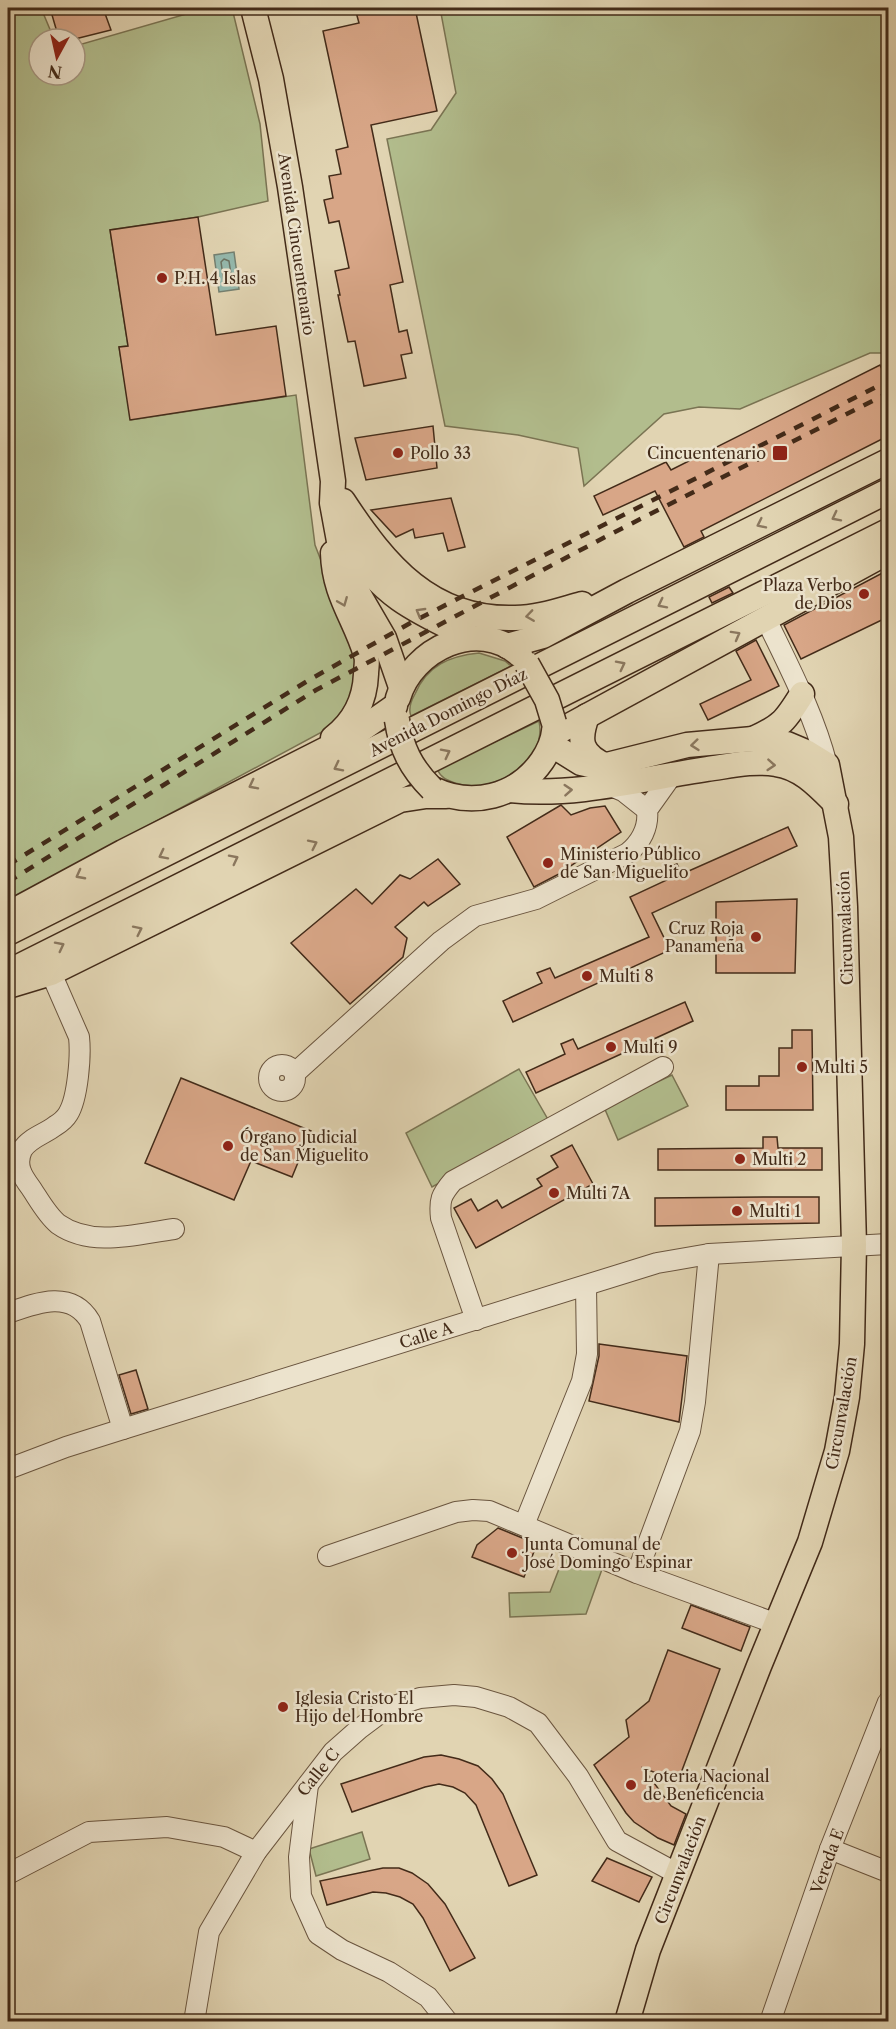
<svg xmlns="http://www.w3.org/2000/svg" width="896" height="2029" font-family="'Libre Caslon Text',serif">
	<rect width="100%" height="100%" fill="#e1d4b2"/>
	<filter id="stains"><feTurbulence type="fractalNoise" baseFrequency=".00333" numOctaves="4"/><feColorMatrix values="0 0 0 0 .2 0 0 0 0 .09 0 0 0 0 .02 0 0 0 .5 -.17"/></filter>
	<radialGradient id="worn" r=".72"><stop offset=".6" stop-color="#630" stop-opacity="0"/><stop offset="1" stop-color="#630" stop-opacity=".3"/></radialGradient>
	<g fill="#b2bd8d" stroke="#7a7453" stroke-width="1.5">
		<path d="M8 8H41L54 39H39V75H75V46L207 8H232L260 124 268 201 198 217 110 230 128 346 119 347 131 420 296 395 315 545 362 667 346 719 8 901Z"/>
		<path d="M440 8H888V353H870L740 409 699 407 664 414 584 486 578 448 518 435 445 426 387 139 431 130 456 93Z"/>
		<path d="M479 653 505 661 511 666 411 716C408 709 411 701 415 694 427 665 450 656 479 653Z"/>
		<path d="M539 721C548 763 492 796 455 783 447 780 441 778 437 769Z"/>
		<path d="M519 1069 550 1123 432 1187 406 1133Z"/>
		<path d="M672 1075 688 1106 618 1140 604 1107Z"/>
		<path d="M568 1546 605 1561 586 1614 510 1617 509 1593 550 1592Z"/>
		<path d="M362 1832 370 1859 316 1876 309 1849Z"/>
	</g>
	<path fill="#94b8ac" stroke="#748071" stroke-width="1.5" d="M234 252 239 289 219 292 214 255Z"/>
	<g fill="none" stroke-linecap="round" stroke-linejoin="round">
		<path stroke="#6c7262" stroke-width="1.5" d="M224 259 229 261 232 281 229 285 224 283 221 262Z"/>
	</g>
	<g fill="#d8a687" stroke="#432b19" stroke-width="1.5">
		<path d="M50 8H103L111 30 75 39H59Z"/>
		<path d="M377 8H415L437 111 371 125 403 282 390 285 399 332 407 330 412 353 401 355 406 378 364 386 355 341 348 342 338 295H340L335 271 349 268 344 244 339 221 329 223 324 200 333 198 329 176 341 174 336 150 348 147 323 31 359 23 356 12Z"/>
		<path d="M198 217 216 335 276 326 286 396 130 420 119 347 128 346 110 230Z"/>
		<path d="M880 365 888 382V436L701 531 704 537 684 547 655 491 603 515 594 496 666 462 671 470Z"/>
		<path d="M433 426 437 468 366 480 355 438Z"/>
		<path d="M451 498 465 547 448 551 443 533 415 538 413 529 396 537 371 510Z"/>
		<path d="M888 570V617L801 659 784 625Z"/>
		<path d="M729 587 733 593 712 603 709 597Z"/>
		<path d="M756 640 779 686 708 720 700 704 751 680 736 651Z"/>
		<path d="M561 805 571 815 590 808 605 806 621 832 557 875 534 887 507 837Z"/>
		<path d="M788 827 797 846 652 913 670 950 513 1022 503 1001 542 983 537 973 550 968 555 978 649 937 630 897 669 879 664 869 677 864 682 874Z"/>
		<path d="M438 859 460 884 428 906 424 902 395 927 407 938 403 957 350 1004 291 943 356 889 372 904 400 875 410 879Z"/>
		<path d="M797 899 795 973H716V902Z"/>
		<path d="M685 1002 693 1021 536 1093 526 1072 565 1054 561 1044 573 1039 578 1049Z"/>
		<path d="M792 1030H812L813 1110H726V1086H759V1076H779V1048H792Z"/>
		<path d="M181 1078 311 1131 292 1177 251 1161 234 1200 145 1163Z"/>
		<path d="M763 1137H777L778 1148H822V1170H658V1149L763 1148Z"/>
		<path d="M572 1145 593 1184 476 1248 454 1208 471 1199 478 1211 497 1200 502 1208 542 1186 537 1179 558 1167 551 1156Z"/>
		<path d="M775 1197H819V1223L655 1226V1198Z"/>
		<path d="M599 1344 687 1356 679 1422 589 1401 599 1356Z"/>
		<path d="M136 1370 148 1409 131 1414 119 1375Z"/>
		<path d="M498 1528 537 1544 524 1577 472 1557 477 1545Z"/>
		<path d="M691 1605 750 1627 741 1651 682 1628Z"/>
		<path d="M668 1650 720 1669 678 1781 643 1768 671 1806 686 1814 674 1845 658 1838 634 1822 626 1813 594 1765 629 1737 626 1720 649 1701Z"/>
		<path d="M441 1755 459 1759 478 1766 492 1779 503 1794 537 1875 509 1886 476 1805 465 1793 453 1787 439 1784 425 1787 352 1812 341 1784 424 1757Z"/>
		<path d="M607 1858 652 1877 639 1902 592 1881Z"/>
		<path d="M383 1868H399L412 1873 428 1884 445 1904 475 1958 450 1971 423 1918 413 1904 400 1897 386 1893 373 1892 327 1905 320 1881Z"/>
	</g>
	<g fill="none" stroke-linecap="round" stroke-linejoin="round">
		<defs>
			<g id="minor">
				<path d="M766 619C789 667 814 714 827 765"/>
				<path d="M611 786 623 791 647 810"/>
				<path d="M51 973 79 1037C81 1055 78 1098 68 1114 65 1119 60 1123 55 1126 45 1134 29 1138 22 1150 15 1165 22 1176 31 1188 39 1200 47 1215 58 1224 92 1248 137 1234 174 1229"/>
				<circle cx="282" cy="1078" r="13"/>
				<path d="M295 1073 441 941 475 916 536 899 628 853C641 842 649 827 647 810L672 775"/>
				<path d="M8 1313C36 1303 71 1289 90 1321L123 1429"/>
				<path d="M476 1320 441 1218C439 1200 441 1195 453 1181L663 1067"/>
				<path d="M8 1469 66 1447 123 1429 657 1263 709 1254 888 1244"/>
				<path d="M524 1525 582 1381 587 1354 586 1286"/>
				<path d="M328 1556 456 1512 473 1510 489 1511 637 1573 777 1624"/>
				<path d="M637 1573 690 1431 695 1402 709 1254"/>
				<path d="M308 1785 299 1857 301 1896 318 1934 342 1950 389 1972 428 1997 448 2022"/>
				<path d="M830 1849 888 1872"/>
				<path d="M8 1874 89 1832 167 1827 224 1837 256 1852"/>
				<path d="M194 2022 209 1932 256 1852 333 1752 359 1729 387 1708 420 1698 454 1695 476 1697 509 1707 538 1723 578 1776 617 1841 678 1874"/>
				<path d="M770 2022 830 1849 888 1702"/>
			</g>
			<g id="major">
				<path d="M253 8 271 79 290 187 333 481 332 503 339 541 359 595 384 638 401 687"/>
				<path d="M343 501C385 565 431 621 515 618 538 618 560 610 582 604"/>
				<path d="M351 528C353 535 354 543 357 550 378 597 430 617 472 638"/>
				<path d="M333 553C334 595 355 618 366 655 368 661 366 668 366 674 365 700 354 722 333 738"/>
				<path d="M507 646 543 636 627 591 888 461"/>
				<path d="M398 698C412 649 478 617 520 655"/>
				<path d="M587 716C578 741 580 754 606 766"/>
				<path d="M554 734 888 552"/>
				<path d="M753 739C782 726 786 720 802 694"/>
				<path d="M552 745 581 763 599 767 687 745 753 739 787 744 806 752 827 765 841 837 845 907 854 1245 852 1344 847 1397 837 1451 810 1542 759 1666 648 1950 627 2022"/>
				<path d="M433 789C472 808 517 797 542 761 548 752 553 743 554 731"/>
				<path d="M510 790C576 797 641 779 707 769 729 766 753 760 776 764 801 767 819 787 836 804"/>
				<path d="M8 914 123 852 352 736 395 706"/>
				<path d="M8 933 888 491"/>
				<path d="M8 972 888 531"/>
				<path d="M8 986 51 973 400 800 426 796H446"/>
			</g>
		</defs>
		<use href="#minor" stroke="#6a553f" stroke-width="22"/>
		<use href="#major" stroke="#432b19" stroke-width="27"/>
		<use href="#minor" stroke="#ece3cd" stroke-width="20"/>
		<use href="#major" stroke="#e1d4b2" stroke-width="24"/>
		<g stroke="#432b19" stroke-width="4.5" stroke-dasharray="10 10" stroke-linecap="butt">
			<path d="M8 865 309 680 414 621 888 381"/>
			<path d="M8 882 316 690 609 535 888 393"/>
		</g>
		<defs>
			<g id="major-bridge">
				<path d="M527 664 547 700 554 723"/>
				<path d="M397 720C401 748 411 768 432 789"/>
			</g>
		</defs>
		<use href="#major-bridge" stroke="#432b19" stroke-width="27" stroke-linecap="butt"/>
		<use href="#major-bridge" stroke="#e1d4b2" stroke-width="24"/>
	</g>
	<defs><path id="oneway-chevron" d="M-2-3.5L2.5 0L-2 3.5" fill="none" stroke-width="1.6" stroke-linecap="round" stroke-linejoin="round" transform="scale(1.5)"/></defs>
	<g stroke="#8a775e">
		<use href="#oneway-chevron" transform="translate(836 517) rotate(153)"/>
		<use href="#oneway-chevron" transform="translate(761 524) rotate(154)"/>
		<use href="#oneway-chevron" transform="translate(343 602) rotate(68)"/>
		<use href="#oneway-chevron" transform="translate(662 604) rotate(153)"/>
		<use href="#oneway-chevron" transform="translate(420 612) rotate(-150)"/>
		<use href="#oneway-chevron" transform="translate(530 616) rotate(172)"/>
		<use href="#oneway-chevron" transform="translate(736 635) rotate(-29)"/>
		<use href="#oneway-chevron" transform="translate(621 665) rotate(-27)"/>
		<use href="#oneway-chevron" transform="translate(695 745) rotate(174)"/>
		<use href="#oneway-chevron" transform="translate(446 753) rotate(-27)"/>
		<use href="#oneway-chevron" transform="translate(771 765) rotate(4)"/>
		<use href="#oneway-chevron" transform="translate(338 767) rotate(153)"/>
		<use href="#oneway-chevron" transform="translate(253 785) rotate(153)"/>
		<use href="#oneway-chevron" transform="translate(568 790) rotate(-4)"/>
		<use href="#oneway-chevron" transform="translate(313 844) rotate(-26)"/>
		<use href="#oneway-chevron" transform="translate(163 855) rotate(153)"/>
		<use href="#oneway-chevron" transform="translate(234 859) rotate(-27)"/>
		<use href="#oneway-chevron" transform="translate(80 875) rotate(152)"/>
		<use href="#oneway-chevron" transform="translate(138 930) rotate(-26)"/>
		<use href="#oneway-chevron" transform="translate(60 946) rotate(-27)"/>
	</g>
	<g fill="#8f2418" stroke="#ece3cd" stroke-width="2">
		<circle cx="162" cy="278" r="6"/>
		<circle cx="398" cy="453" r="6"/>
		<rect x="772" y="445" width="16" height="16" rx="3"/>
		<circle cx="864" cy="594" r="6"/>
		<circle cx="548" cy="863" r="6"/>
		<circle cx="756" cy="937" r="6"/>
		<circle cx="587" cy="976" r="6"/>
		<circle cx="611" cy="1047" r="6"/>
		<circle cx="802" cy="1067" r="6"/>
		<circle cx="228" cy="1146" r="6"/>
		<circle cx="740" cy="1159" r="6"/>
		<circle cx="554" cy="1193" r="6"/>
		<circle cx="737" cy="1211" r="6"/>
		<circle cx="512" cy="1553" r="6"/>
		<circle cx="283" cy="1707" r="6"/>
		<circle cx="631" cy="1785" r="6"/>
	</g>
	<g text-anchor="middle" dominant-baseline="central" stroke-width="5" stroke-linejoin="round" paint-order="stroke">
		<g font-size="16" fill="#432b19" stroke="#ece3cd">
			<text transform="translate(297 244) rotate(82)">Avenida Cincuentenario</text>
			<text transform="translate(448 712) rotate(-27)">Avenida Domingo Díaz</text>
			<text transform="translate(845 928) rotate(-92)">Circunvalación</text>
			<text transform="translate(426 1335) rotate(-17)">Calle A</text>
			<text transform="translate(841 1413) rotate(-80)">Circunvalación</text>
			<text transform="translate(318 1772) rotate(-51)">Calle C</text>
			<text transform="translate(827 1861) rotate(-70)">Vereda E</text>
			<text transform="translate(680 1870) rotate(-69)">Circunvalación</text>
		</g>
		<g font-size="16" fill="#432b19" stroke="#ece3cd" text-anchor="start">
			<text x="174" y="278">P.H. 4 Islas</text>
			<text x="410" y="453">Pollo 33</text>
			<text x="766" y="453" text-anchor="end">Cincuentenario</text>
			<text x="852" y="585" text-anchor="end">Plaza Verbo<tspan x="852" dy="18">de Dios</tspan></text>
			<text x="560" y="854">Ministerio Público<tspan x="560" dy="18">de San Miguelito</tspan></text>
			<text x="744" y="928" text-anchor="end">Cruz Roja<tspan x="744" dy="18">Panameña</tspan></text>
			<text x="599" y="976">Multi 8</text>
			<text x="623" y="1047">Multi 9</text>
			<text x="814" y="1067">Multi 5</text>
			<text x="240" y="1137">Órgano Judicial<tspan x="240" dy="18">de San Miguelito</tspan></text>
			<text x="752" y="1159">Multi 2</text>
			<text x="566" y="1193">Multi 7A</text>
			<text x="749" y="1211">Multi 1</text>
			<text x="524" y="1544">Junta Comunal de<tspan x="524" dy="18">José Domingo Espinar</tspan></text>
			<text x="295" y="1698">Iglesia Cristo El<tspan x="295" dy="18">Hijo del Hombre</tspan></text>
			<text x="643" y="1776">Loteria Nacional<tspan x="643" dy="18">de Beneficencia</tspan></text>
		</g>
	</g>
	<rect width="896" height="2029" fill="none" stroke="#e1d4b2" stroke-width="30"/>
	<rect x="9" y="9" width="878" height="2011" fill="none" stroke="#432b19" stroke-width="3"/>
	<rect x="15" y="15" width="866" height="1999" fill="none" stroke="#432b19" stroke-width="1.5"/>
	<g transform="translate(57 57) rotate(188)"><circle r="28" fill="#ece3cd" stroke="#a89985" stroke-width="1.5"/>
	<path d="M0-4.5L10 22L0 15L-10 22Z" fill="#8f2418"/>
	<text y="-9" font-size="16" font-weight="bold" text-anchor="middle" fill="#432b19">N</text>
	</g>
	<rect width="100%" height="100%" filter="url(#stains)"/>
	<rect width="100%" height="100%" fill="url(#worn)"/>
</svg>
